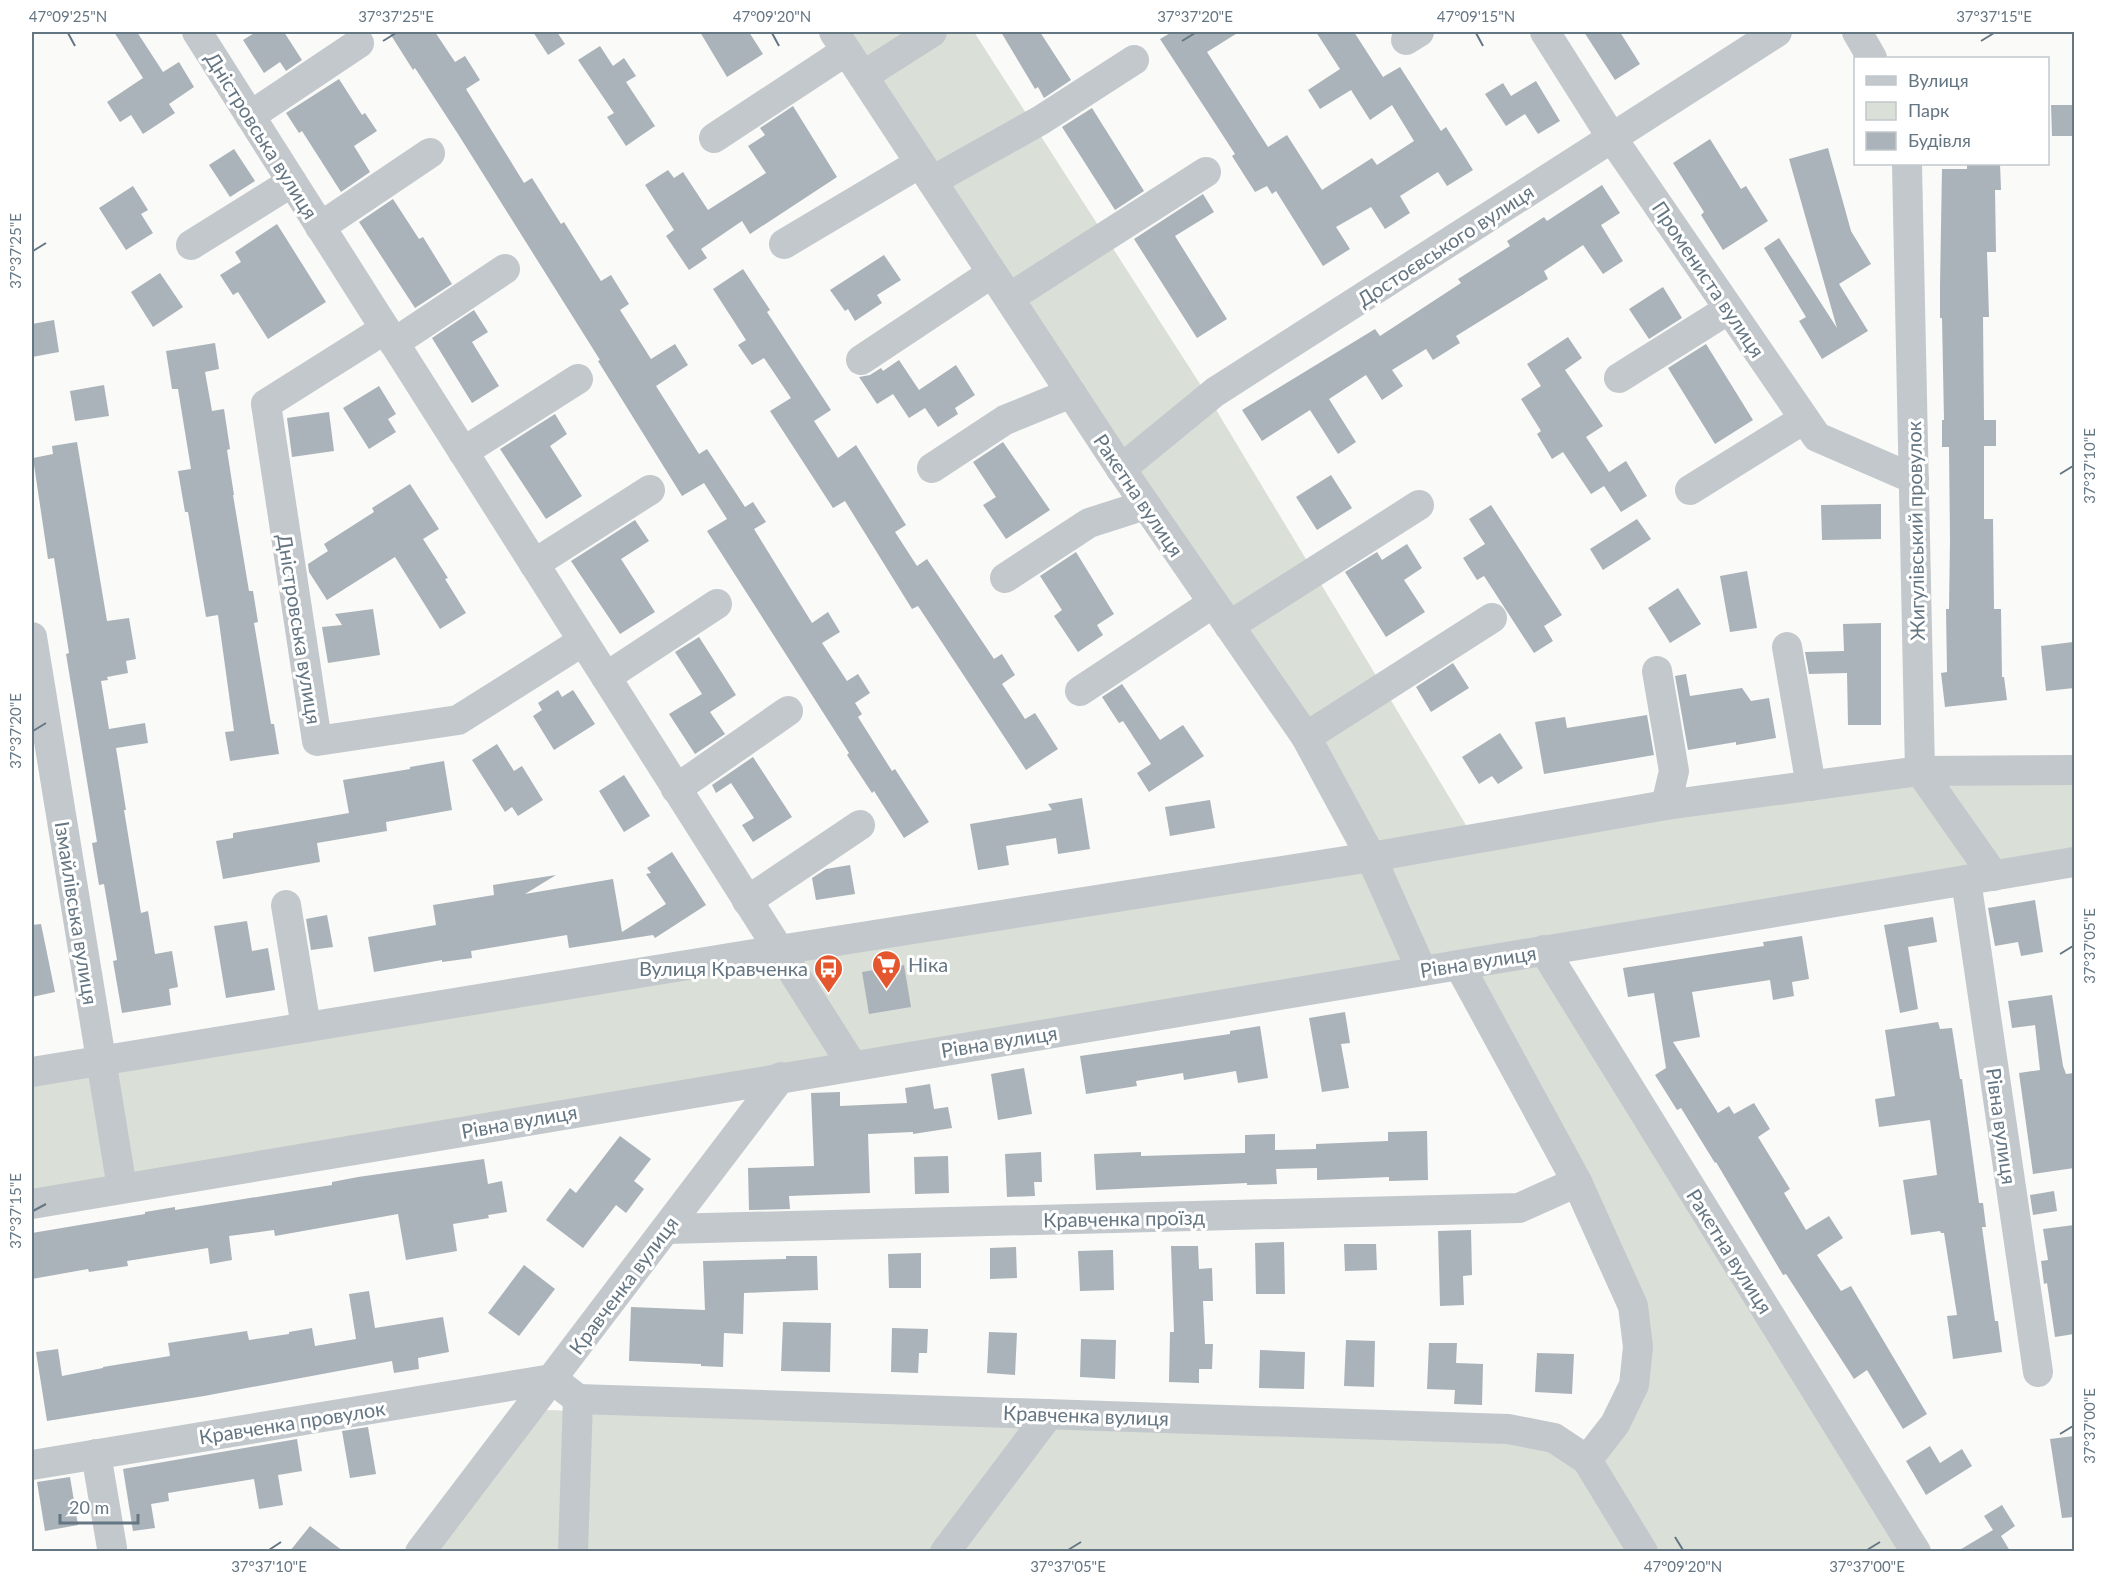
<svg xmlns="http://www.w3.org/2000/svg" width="2106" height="1583" font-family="Lato,sans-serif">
	<rect width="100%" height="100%" fill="#fafaf8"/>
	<g fill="#dadfd7">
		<path d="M844 32H974L1209 398 1478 845 1918 780 1981 869 1532 946 1906 1551H436L545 1410 1504 1441 1551 1452 1586 1472 1647 1346 1464 958 32 1198V1079L1383 862Z"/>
		<path d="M1933 778H2074V853L1997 867Z"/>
	</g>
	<g fill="#aab3b9">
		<path d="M114 32H137L163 72 179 62 194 87 169 104 175 113 143 134 131 115 120 122 107 102 143 78Z"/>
		<path d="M256 32H284L302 60 286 71 280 62 264 73 243 40Z"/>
		<path d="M389 32H435L455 62 465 56 480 80 466 89 524 183 532 178 561 224 564 222 601 281 611 275 629 304 620 310 651 359 675 344 688 365 656 386 699 454 707 449 745 507 753 502 766 522 754 529 812 623 828 612 840 632 822 643 847 681 858 674 870 693 855 703 862 714 858 717 892 771 895 769 929 822 904 838 874 791 872 793 847 755 849 753 707 531 727 519 704 483 682 496 598 361 600 360 458 134 415 68 413 70Z"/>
		<path d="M533 32H557L565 44 548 55Z"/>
		<path d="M700 32H749L763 54 727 77Z"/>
		<path d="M1001 32H1040L1071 80 1044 98 1038 87 1035 89Z"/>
		<path d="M1172 32H1239L1207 52 1268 147 1287 135 1322 190 1372 158 1377 165 1414 141 1392 105 1370 120 1351 90 1320 109 1308 90 1340 69 1316 32H1354L1383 77 1400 67 1441 131 1446 127 1473 170 1447 186 1438 172 1400 196 1410 213 1385 229 1371 207 1336 227 1350 249 1323 266 1276 191 1272 194 1267 186 1255 192 1232 156 1235 154 1160 39Z"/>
		<path d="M1584 32H1620L1640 64 1615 80Z"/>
		<path d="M600 46 613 66 624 58 636 76 626 82 655 126 626 146 607 117 614 113 578 60Z"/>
		<path d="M339 79 362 115 365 113 377 131 354 146 370 172 341 192 302 131 299 133 286 113Z"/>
		<path d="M1536 81 1560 121 1538 134 1525 114 1506 126 1485 94 1503 83 1511 96Z"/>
		<path d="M2051 105H2074V136H2052Z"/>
		<path d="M793 106 837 177 750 234 742 221 701 249 707 258 689 270 666 236 674 230 645 185 668 170 674 178 683 172 708 210 766 173 748 146 765 135 760 128Z"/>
		<path d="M1092 108 1144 191 1115 210 1062 127Z"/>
		<path d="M1710 139 1741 189 1746 186 1768 221 1723 250 1701 215 1704 212 1673 163Z"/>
		<path d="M1828 148 1851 231 1871 264 1839 284 1868 331 1822 359 1799 321 1806 317 1764 248 1779 238 1837 328 1789 159Z"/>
		<path d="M234 149 255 181 230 197 209 165Z"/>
		<path d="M1967 164H2000L2001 190H1995L1996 252H1987L1989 317H1983L1984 420H1996V446H1984V519H1993L1994 609H2001L2002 677H2004L2007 700 1945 707 1941 673 1947 672 1946 609H1949L1950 539 1949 447H1942V420H1944L1942 318H1940V286L1942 169H1967Z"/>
		<path d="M1602 185 1620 213 1601 225 1623 261 1603 274 1583 245 1544 271 1548 279 1456 336 1460 343 1433 360 1426 349 1392 370 1403 386 1382 400 1366 375 1329 399 1356 442 1338 454 1310 410 1262 441 1242 410 1375 329 1380 336 1461 283 1458 279 1510 246 1507 241 1544 217 1547 221Z"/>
		<path d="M133 186 148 210 141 214 153 233 126 250 99 208Z"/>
		<path d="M1203 194 1214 212 1175 236 1227 319 1197 338 1134 239Z"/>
		<path d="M393 199 419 239 423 237 452 284 415 308 359 222Z"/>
		<path d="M277 224 326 302 268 339 238 292 233 295 220 275 241 262 235 252Z"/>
		<path d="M884 255 901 280 877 295 882 303 855 321 848 309 845 311 830 290Z"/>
		<path d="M743 269 770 310 767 312 831 410 814 421 838 458 856 445 906 525 895 532 917 566 927 559 994 659 1002 654 1015 675 1002 684 1025 719 1035 713 1058 749 1026 770 918 606 912 609 845 501 833 508 770 411 791 398 764 358 752 365 738 345 746 340 713 289Z"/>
		<path d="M160 273 183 307 153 327 131 292Z"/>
		<path d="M1663 287 1682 318 1649 339 1629 309Z"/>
		<path d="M474 310 488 332 472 342 499 386 472 403 432 338Z"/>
		<path d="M54 320 59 352 32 357V324Z"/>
		<path d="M1568 337 1582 358 1565 370 1603 426 1586 437 1609 472 1626 461 1647 496 1621 512 1604 486 1591 494 1563 452 1552 459 1537 434 1541 431 1521 399 1541 386 1527 364Z"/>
		<path d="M215 343 219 369 205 372 212 411 224 409 230 449 227 450 234 495H233L249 591H253L258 622 254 623 271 724H274L279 754 230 761 225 732 234 731 218 615 206 617 188 512H185L178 471 191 469 178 389H172L166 351Z"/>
		<path d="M1706 344 1753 420 1715 444 1668 368Z"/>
		<path d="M899 360 919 390 956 365 975 395 955 408 958 414 938 427 925 408 909 418 893 394 877 404 859 377 870 375 881 368 883 371Z"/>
		<path d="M104 385 109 416 75 421 70 391Z"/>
		<path d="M379 386 396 414 388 419 396 432 369 449 343 408Z"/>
		<path d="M329 412 334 451 292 457 287 418Z"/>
		<path d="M555 414 567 434 550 446 582 496 546 519 500 449Z"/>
		<path d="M77 442 107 621 129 618 136 659 126 661 128 673 107 677 108 680 101 681 109 729 145 723 148 743 116 748 126 810H124L141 913 148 911 155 954 172 951 178 987 169 989 171 1005 122 1013 113 961 117 960 104 884 99 885 92 843 97 842 66 654 69 653 54 558 48 559 33 458 53 454 52 446Z"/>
		<path d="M1003 442 1050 510 1006 539 983 505 996 497 973 462Z"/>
		<path d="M1331 475 1352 508 1317 530 1296 497Z"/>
		<path d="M410 484 439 529 423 539 448 578 445 579 466 613 440 629 395 557 327 600 309 572 308 564 328 551 324 544 374 512 372 508Z"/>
		<path d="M1881 504V539L1822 540 1821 505Z"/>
		<path d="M1491 505 1562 615 1544 626 1553 641 1534 653 1484 576 1477 580 1463 558 1485 544 1469 519Z"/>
		<path d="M1637 519 1651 539 1603 570 1590 549Z"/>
		<path d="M635 520 649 541 621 559 655 612 620 634 571 561Z"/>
		<path d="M1407 544 1422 568 1404 580 1425 612 1386 637 1345 572 1377 552 1382 560Z"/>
		<path d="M1076 552 1114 614 1097 625 1103 635 1078 652 1054 616 1062 610 1040 576Z"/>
		<path d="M1747 571 1757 628 1730 632 1720 576Z"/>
		<path d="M1678 588 1701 624 1670 643 1648 608Z"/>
		<path d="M373 609 380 655 328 663 322 627 342 625 335 614Z"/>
		<path d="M1881 623V725H1848L1847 673 1809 674 1805 652 1844 651 1843 624Z"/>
		<path d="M699 637 736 695 710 712 725 734 695 754 669 714 702 694 675 652Z"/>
		<path d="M2073 642 2074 688 2046 691 2041 646Z"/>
		<path d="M1453 663 1469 688 1431 712 1416 687Z"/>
		<path d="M1686 674 1690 696 1742 688 1751 701 1769 698 1776 738 1736 745V742L1688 750 1675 676Z"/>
		<path d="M1122 684 1160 740 1183 725 1204 756 1149 792 1137 773 1151 764 1123 721 1119 723 1102 697Z"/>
		<path d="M558 690 562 697 573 690 595 724 554 750 533 716 542 710 538 703Z"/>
		<path d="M1647 715 1654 755 1544 774 1535 722 1565 717 1567 728Z"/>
		<path d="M1500 733 1523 768 1498 784 1492 776 1479 784 1462 757Z"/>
		<path d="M497 744 514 771 522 766 543 800 518 816 512 807 505 812 472 760Z"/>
		<path d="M753 757 792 817 753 842 742 825 754 818 731 783 716 793 712 785Z"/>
		<path d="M444 761 452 810 386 822 387 831 317 843 320 862 223 879 216 841 233 838V833L349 813 343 780 410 769V767Z"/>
		<path d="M624 775 650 816 624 832 599 791Z"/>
		<path d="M1082 798 1090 849 1058 854 1056 838 1006 846 1009 865 978 870 970 824 1052 810 1048 804Z"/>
		<path d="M1210 800 1215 828 1170 836 1165 807Z"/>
		<path d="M672 852 706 905 655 938 653 935 569 948 567 935 471 951 472 958 442 962V960L374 972 368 937 436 925 433 905 494 895 493 885 556 875 525 894 613 879 622 932 666 904 646 874 651 873 647 868Z"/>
		<path d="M850 865 855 894 816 900 812 878 826 869Z"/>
		<path d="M2035 900 2043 952 2021 956 2018 942 1995 946 1988 908Z"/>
		<path d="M327 915 333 947 311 950 306 919Z"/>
		<path d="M1933 917 1937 942 1908 947 1918 1009 1900 1013 1884 925Z"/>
		<path d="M247 921 252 951 268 948 275 990 226 998 214 926Z"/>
		<path d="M41 924 55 992 32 997V925Z"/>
		<path d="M1802 936 1809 979 1792 982 1794 996 1773 1000 1770 980 1692 992 1700 1037 1673 1042 1718 1113 1729 1106 1734 1114 1754 1103 1770 1129 1758 1137 1790 1189 1784 1193 1806 1230 1829 1216 1843 1238 1817 1255 1841 1291 1851 1286 1927 1414 1903 1429 1867 1370 1854 1379 1786 1274 1783 1275 1716 1162 1715 1163 1681 1108 1677 1110 1655 1075 1666 1068 1654 993 1628 997 1623 968 1764 946 1763 942Z"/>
		<path d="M904 965 911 1007 869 1014 862 972Z"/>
		<path d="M2052 995 2063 1066 2066 1074 2074 1073V1168L2033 1174 2019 1073 2040 1070 2035 1025 2012 1028 2008 1001Z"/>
		<path d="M1345 1012 1350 1043 1341 1044 1349 1088 1322 1092 1309 1018Z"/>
		<path d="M1938 1022 1940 1029 1952 1028 1960 1079H1962L1979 1203H1983L1986 1227H1982L1995 1321H1998L2002 1352 1953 1359 1947 1316 1957 1315 1944 1233H1941L1940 1231 1911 1235 1903 1180 1937 1175 1930 1120 1879 1127 1875 1099 1895 1096 1885 1030Z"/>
		<path d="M1260 1026 1268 1078 1238 1083 1236 1071 1184 1080 1183 1073 1136 1081 1137 1086 1086 1094 1080 1056 1230 1034V1031Z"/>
		<path d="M1024 1068 1032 1114 998 1120 991 1074Z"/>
		<path d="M930 1084 934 1109 948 1107 952 1128 913 1134V1132L868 1134 870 1193 789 1196 790 1209 749 1210 748 1168 814 1166 811 1093 840 1092V1106L907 1103 905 1088Z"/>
		<path d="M1427 1131 1428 1180 1389 1181V1177L1317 1180V1168L1276 1169 1277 1184 1247 1185V1183L1096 1190 1094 1154 1141 1152V1156L1245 1153V1135L1275 1134V1150L1316 1149V1144L1388 1141V1132Z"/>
		<path d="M620 1136 651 1159 634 1181 644 1189 626 1213 616 1205 583 1248 546 1220 570 1188 576 1193Z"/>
		<path d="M1041 1152 1042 1182H1034L1035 1196 1007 1197 1005 1154Z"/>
		<path d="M948 1156 949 1193 915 1194 914 1157Z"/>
		<path d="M484 1159 488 1184 502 1181 507 1212 488 1215 489 1218 453 1224 457 1251 406 1260 398 1214 275 1236 274 1230 229 1236 232 1260 210 1264 208 1248 127 1261 128 1266 89 1272 88 1269 32 1279V1233L145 1214V1212L175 1207V1210L332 1185V1182L358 1177Z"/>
		<path d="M2054 1191 2057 1211 2033 1215 2030 1195Z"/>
		<path d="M2074 1225V1334L2055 1337 2047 1283 2044 1284 2041 1261 2048 1260 2043 1229Z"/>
		<path d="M1471 1230 1472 1275 1463 1276 1464 1305 1440 1306 1438 1231Z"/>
		<path d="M1284 1242 1285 1294H1256L1255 1243Z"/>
		<path d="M1344 1244H1376L1377 1270 1345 1271Z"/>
		<path d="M1171 1246H1198L1199 1269 1212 1268 1213 1301H1203L1205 1344H1213L1212 1369H1199V1383L1169 1382 1170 1332H1174Z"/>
		<path d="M1016 1247 1017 1278 990 1279V1248Z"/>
		<path d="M1113 1250 1114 1290 1080 1291 1078 1251Z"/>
		<path d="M921 1253V1288H889L888 1254Z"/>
		<path d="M786 1256H817L818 1290 744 1293 743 1334 724 1333 723 1367 701 1366V1364L629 1361 631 1307 705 1310 703 1261 786 1259Z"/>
		<path d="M524 1265 555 1289 519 1336 488 1313Z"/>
		<path d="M369 1291 375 1328 443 1317 449 1352 418 1358 419 1369 394 1373 392 1361 204 1396 47 1421 36 1352 58 1349 62 1376 103 1368V1367L170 1356 168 1343 247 1331 249 1340 289 1334V1332L312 1328 315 1346 356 1339 349 1294Z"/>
		<path d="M783 1322 831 1323 830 1372 781 1371Z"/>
		<path d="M892 1328 928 1329 927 1353H919L918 1373 891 1372Z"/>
		<path d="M989 1332 1017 1333 1015 1375 987 1373Z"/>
		<path d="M1081 1339 1116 1340 1115 1379 1080 1377Z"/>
		<path d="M1346 1340 1375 1341 1374 1387 1344 1386Z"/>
		<path d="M1429 1343H1457L1456 1363 1483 1364 1482 1405 1454 1404 1455 1390 1427 1389Z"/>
		<path d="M1260 1350 1305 1352 1304 1389 1259 1388Z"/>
		<path d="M1537 1353 1574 1354 1572 1394 1535 1392Z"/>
		<path d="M368 1427 376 1474 350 1478 342 1431Z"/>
		<path d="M2074 1436V1517L2062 1518 2050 1439Z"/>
		<path d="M297 1439 302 1471 278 1475 283 1505 259 1509 254 1479 168 1493 169 1501 151 1504 155 1528 133 1531 123 1469Z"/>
		<path d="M1930 1446 1940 1463 1962 1449 1972 1466 1926 1495 1906 1461Z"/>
		<path d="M70 1477 78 1525 45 1531 37 1482Z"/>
		<path d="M2002 1505 2015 1526 2001 1536 2010 1551H1958L1993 1530 1984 1516Z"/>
		<path d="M310 1526 343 1551H290Z"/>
	</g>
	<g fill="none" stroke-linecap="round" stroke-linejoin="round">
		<g stroke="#c3c8cc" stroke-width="30">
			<path d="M197 32 852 1065"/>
			<path d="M834 32 1121 469 1306 737 1371 857 1422 971"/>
			<path d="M1545 32 1612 138 1817 437 1914 479"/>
			<path d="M1857 32 1872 58"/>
			<path d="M1406 40 1419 32"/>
			<path d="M863 76 932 32"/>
			<path d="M250 116 359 43"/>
			<path d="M714 138 846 51"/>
			<path d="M1907 164 1920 771 1994 876"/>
			<path d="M932 181 1041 120 1134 60"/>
			<path d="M320 227 430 153"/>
			<path d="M784 244 920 163"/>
			<path d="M191 245 292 182"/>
			<path d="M1009 298 1206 172"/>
			<path d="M385 329 266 404 317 741 458 720 583 641"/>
			<path d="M394 343 505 269"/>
			<path d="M861 360 992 273"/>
			<path d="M1619 378 1729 309"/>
			<path d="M463 452 578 379"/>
			<path d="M932 468 1005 420 1071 393"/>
			<path d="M1121 469 1215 392 1777 32"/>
			<path d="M1690 490 1804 419"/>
			<path d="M534 564 650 490"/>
			<path d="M1005 578 1089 523 1145 505"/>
			<path d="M1229 626 1419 505"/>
			<path d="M32 637 122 1188"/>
			<path d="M1787 647 1811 786"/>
			<path d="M1657 671 1674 771 1666 805"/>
			<path d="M606 677 717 604"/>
			<path d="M1080 691 1213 603"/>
			<path d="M1306 737 1492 618"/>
			<path d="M676 789 788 711"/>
			<path d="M1966 880 2038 1372"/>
			<path d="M747 901 860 825"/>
			<path d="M286 905 306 1027"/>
			<path d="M1544 950 1916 1552"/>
			<path d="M1459 965 1577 1182 1633 1306 1638 1347 1634 1385 1615 1424 1587 1460"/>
			<path d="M32 1072 779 950 1371 857 1666 805 1920 771 2074 770"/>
			<path d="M32 1204 2074 862"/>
			<path d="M666 1229 1519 1208 1577 1182"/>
			<path d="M96 1454 112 1548"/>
			<path d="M32 1465 552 1379 578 1399 1508 1429 1554 1438 1587 1460 1643 1552"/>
			<path d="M420 1552 781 1077"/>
			<path d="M573 1552 578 1399"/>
			<path d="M945 1552 1049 1414"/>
		</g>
	</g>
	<path fill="none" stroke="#657683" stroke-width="2" d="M68 33 75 46M772 33 779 46M1476 33 1483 46M383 41 396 33M1182 41 1195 33M1981 41 1994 33M33 251 46 243M2060 474 2073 466M33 731 46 723M2060 954 2073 946M33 1211 46 1204M2060 1434 2073 1426M1675 1537 1683 1550M269 1550 281 1542M1068 1550 1081 1542M1867 1550 1880 1542"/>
	<defs>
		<symbol id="supermarket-pin" viewBox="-11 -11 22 30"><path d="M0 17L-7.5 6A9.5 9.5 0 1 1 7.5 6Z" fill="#e4572e" stroke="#fff"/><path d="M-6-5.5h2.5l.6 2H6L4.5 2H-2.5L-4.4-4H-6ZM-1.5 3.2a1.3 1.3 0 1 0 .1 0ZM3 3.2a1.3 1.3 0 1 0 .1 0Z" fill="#fff"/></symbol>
		<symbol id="bus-pin" viewBox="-11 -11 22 30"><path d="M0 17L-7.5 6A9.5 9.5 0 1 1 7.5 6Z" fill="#e4572e" stroke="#fff"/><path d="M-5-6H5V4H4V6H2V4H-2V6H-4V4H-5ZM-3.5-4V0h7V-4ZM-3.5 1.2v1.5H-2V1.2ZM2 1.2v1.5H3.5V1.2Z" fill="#fff"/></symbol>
	</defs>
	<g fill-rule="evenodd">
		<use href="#supermarket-pin" x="870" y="948" width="33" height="45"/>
		<use href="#bus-pin" x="812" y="952" width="33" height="45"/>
	</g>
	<g text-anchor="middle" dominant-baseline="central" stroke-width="6" stroke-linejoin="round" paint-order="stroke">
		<g font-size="20" fill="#657683" stroke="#fff">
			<text transform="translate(262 135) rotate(58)">Дністровська вулиця</text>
			<text transform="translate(1445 245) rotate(-33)">Достоєвського вулиця</text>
			<text transform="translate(1709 279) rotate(56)">Промениста вулиця</text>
			<text transform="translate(1139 495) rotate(56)">Ракетна вулиця</text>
			<text transform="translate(1915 531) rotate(-91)">Жигулівський провулок</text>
			<text transform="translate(300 629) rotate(81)">Дністровська вулиця</text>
			<text transform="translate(77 913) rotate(81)">Ізмайлівська вулиця</text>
			<text transform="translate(1478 961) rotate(-9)">Рівна вулиця</text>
			<text transform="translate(999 1041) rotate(-9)">Рівна вулиця</text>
			<text transform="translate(519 1121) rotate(-10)">Рівна вулиця</text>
			<text transform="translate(2002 1126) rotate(82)">Рівна вулиця</text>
			<text transform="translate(1124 1218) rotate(-1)">Кравченка проїзд</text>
			<text transform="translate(1730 1251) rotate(58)">Ракетна вулиця</text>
			<text transform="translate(623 1285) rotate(-53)">Кравченка вулиця</text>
			<text transform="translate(1086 1415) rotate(2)">Кравченка вулиця</text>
			<text transform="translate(292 1422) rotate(-9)">Кравченка провулок</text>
		</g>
		<g font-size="20" fill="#657683" stroke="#fff" text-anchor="start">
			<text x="908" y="964">Ніка</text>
			<text x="808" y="968" text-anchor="end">Вулиця Кравченка</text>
		</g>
	</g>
	<rect width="2106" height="1583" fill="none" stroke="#ffffff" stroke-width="66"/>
	<rect x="1854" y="57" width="195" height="108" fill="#ffffff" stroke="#c1c8cd" stroke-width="1.5"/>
	<rect x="1866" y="76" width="30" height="9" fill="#c3c8cc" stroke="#c1c8cd" stroke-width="1.5"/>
	<text x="1908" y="87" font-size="18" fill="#657683">Вулиця</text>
	<rect x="1866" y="102" width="30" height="18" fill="#dadfd7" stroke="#c1c8cd" stroke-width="1.5"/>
	<text x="1908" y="117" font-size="18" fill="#657683">Парк</text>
	<rect x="1866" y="132" width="30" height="18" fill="#aab3b9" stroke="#c1c8cd" stroke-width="1.5"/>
	<text x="1908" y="147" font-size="18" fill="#657683">Будівля</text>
	<path d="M60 1514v9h78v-9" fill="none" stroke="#657683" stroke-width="3"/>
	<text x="69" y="1514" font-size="18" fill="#657683" stroke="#ffffff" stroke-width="4.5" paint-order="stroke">20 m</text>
	<rect x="33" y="33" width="2040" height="1517" fill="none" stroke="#657683" stroke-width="2"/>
	<g font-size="15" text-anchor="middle" fill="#657683">
		<text x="68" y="22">47°09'25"N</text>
		<text x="396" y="22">37°37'25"E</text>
		<text x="772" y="22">47°09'20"N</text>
		<text x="1195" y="22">37°37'20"E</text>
		<text x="1476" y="22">47°09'15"N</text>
		<text x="1994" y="22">37°37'15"E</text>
		<text transform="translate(16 251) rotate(-90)" y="5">37°37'25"E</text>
		<text transform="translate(2090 466) rotate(-90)" y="5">37°37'10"E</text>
		<text transform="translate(16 731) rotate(-90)" y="5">37°37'20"E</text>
		<text transform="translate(2090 946) rotate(-90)" y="5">37°37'05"E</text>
		<text transform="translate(16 1211) rotate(-90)" y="5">37°37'15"E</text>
		<text transform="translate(2090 1426) rotate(-90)" y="5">37°37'00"E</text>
		<text x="269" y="1572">37°37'10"E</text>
		<text x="1068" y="1572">37°37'05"E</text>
		<text x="1683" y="1572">47°09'20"N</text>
		<text x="1867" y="1572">37°37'00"E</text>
	</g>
</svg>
